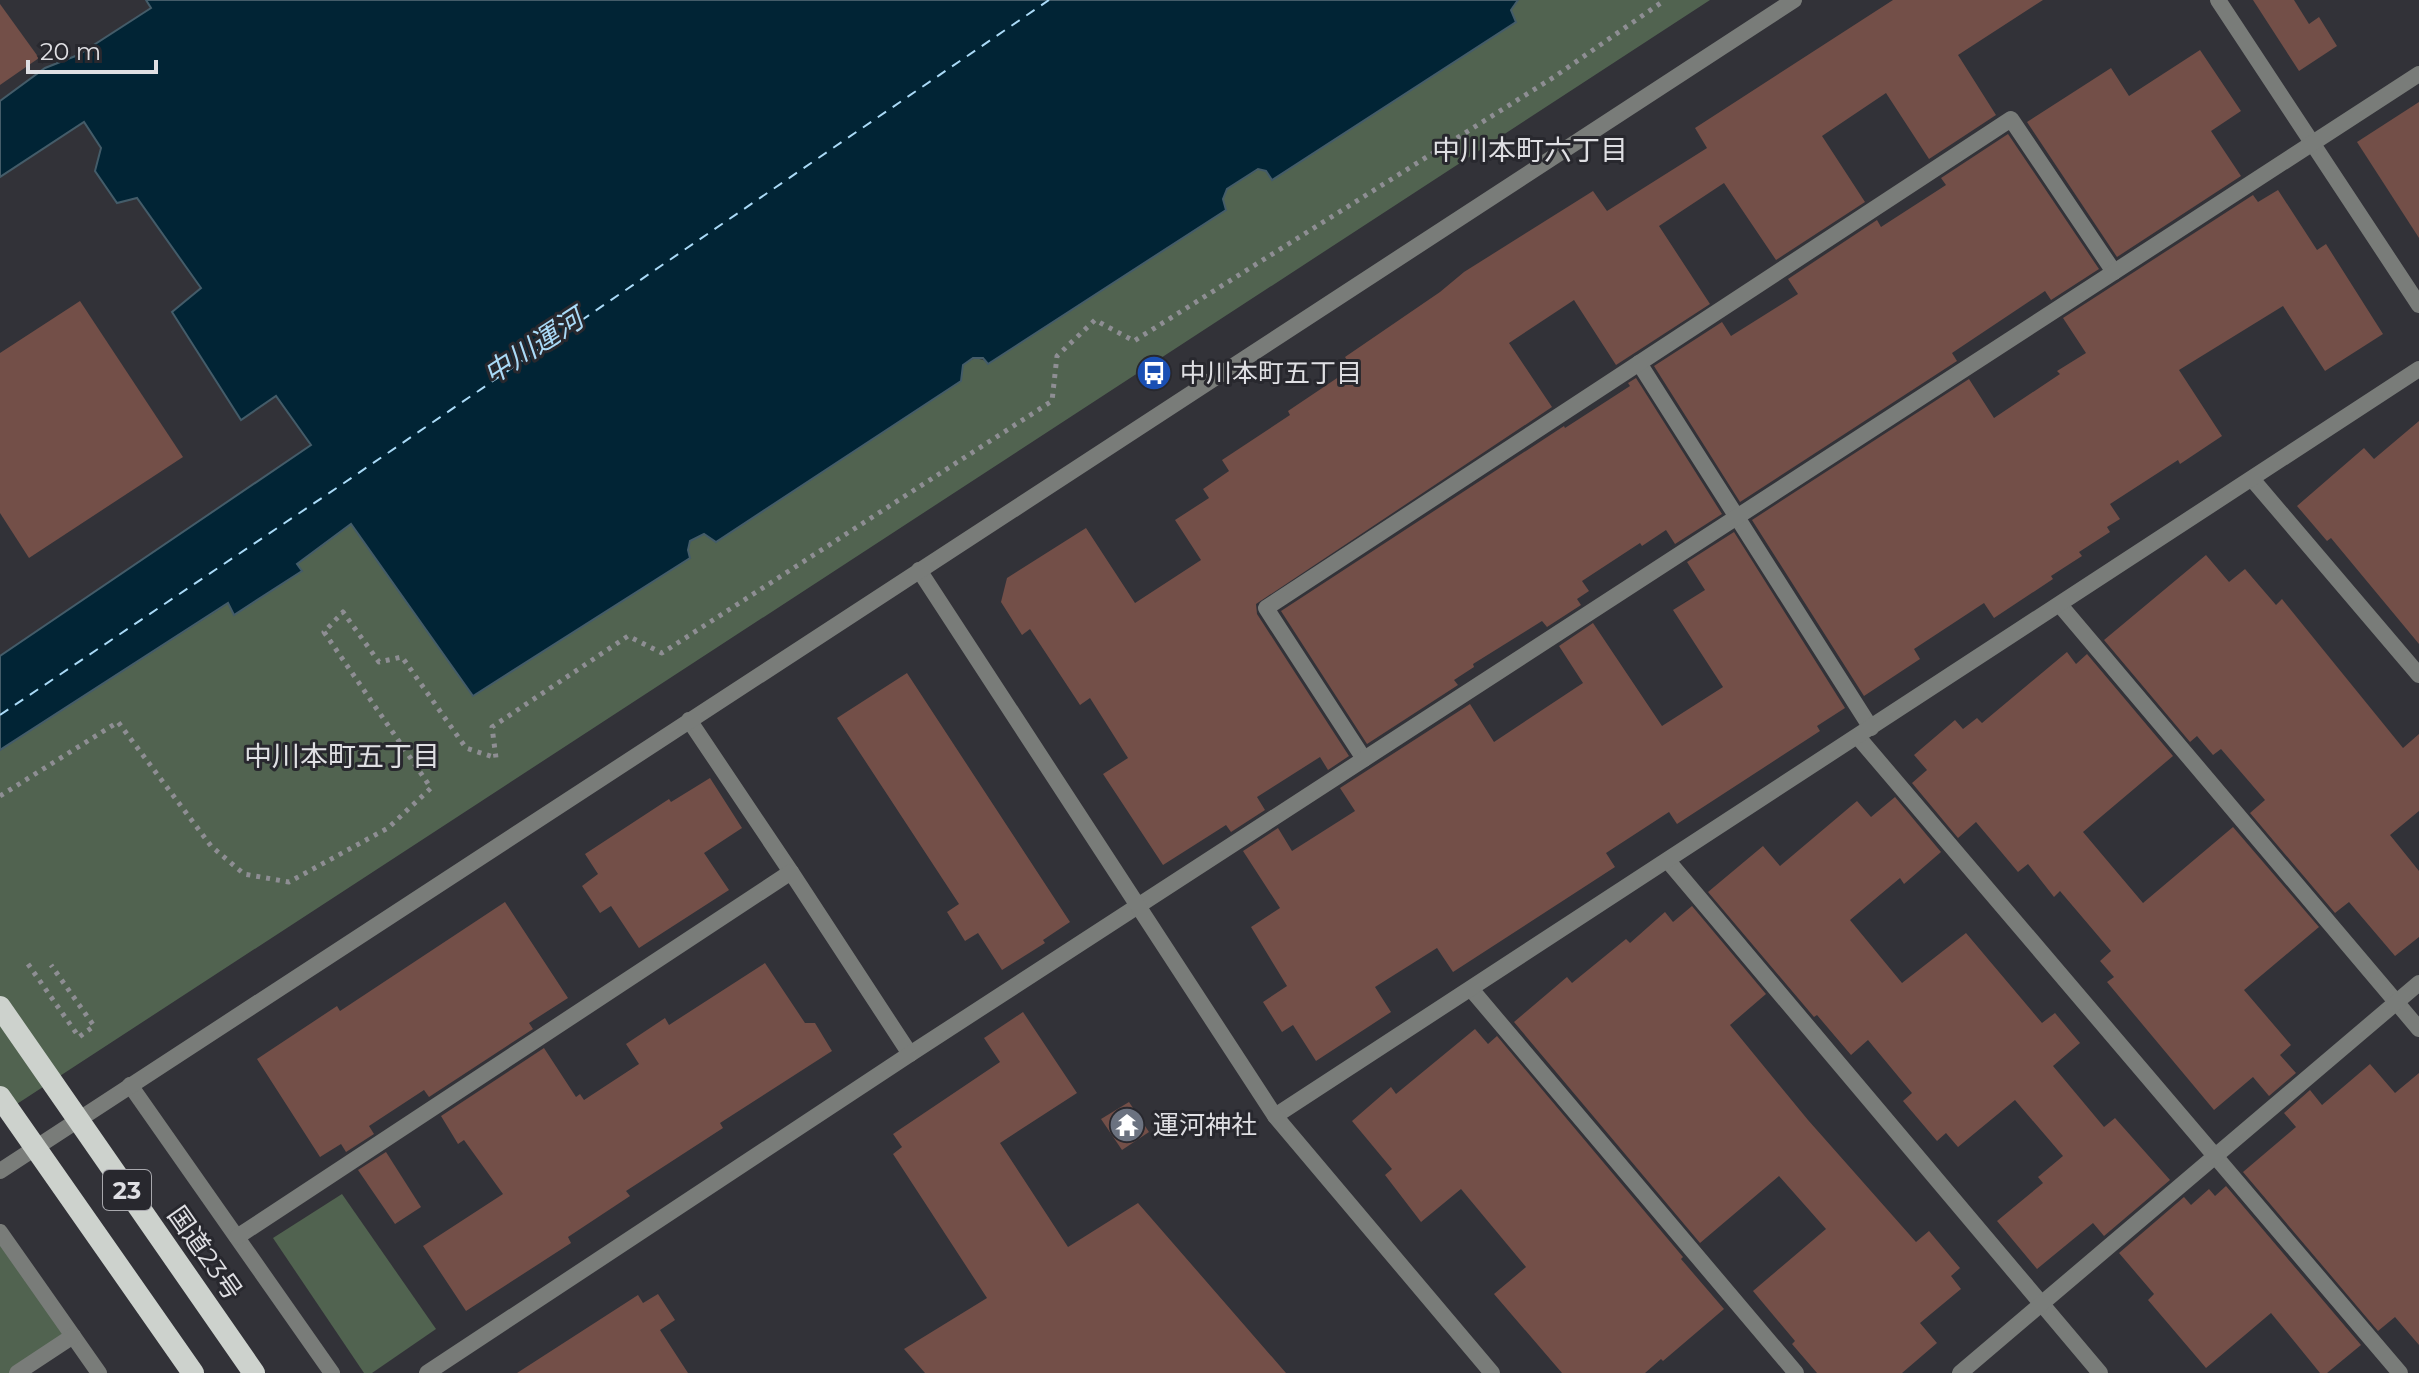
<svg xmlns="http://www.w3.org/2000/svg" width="2419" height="1373" font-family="Montserrat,'Noto Sans JP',sans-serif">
	<rect width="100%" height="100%" fill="#323238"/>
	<g fill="#516350">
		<path d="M1518 0H1710L0 1115V750L229 603 233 614 301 571 297 564 352 523 473 696 688 550 690 541 960 372C965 358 977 355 989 363L1226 210 1223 199 1227 189 1259 169 1266 171 1272 179 1515 21 1511 10Z"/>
		<path d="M342 1194 436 1329 372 1373H364L273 1238Z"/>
		<path d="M0 1232 73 1336 17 1373H0Z"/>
	</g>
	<path fill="#012435" stroke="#445c69" stroke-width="2" d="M146 0H1518L1511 10 1516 22 1272 180 1266 171 1258 169 1227 189 1223 199 1226 210 988 364 983 358H973L963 365 961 381 716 542 704 534 690 541 688 550 690 558 473 696 351 524 297 564 302 571 234 615 228 603 0 750V656L311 445 276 396 241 420 172 312 201 288 137 198 117 203 95 171 101 148 84 122 0 177V101L45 68 78 55 151 8Z"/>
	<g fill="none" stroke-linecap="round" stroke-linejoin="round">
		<path stroke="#aadaf7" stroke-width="2" stroke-dasharray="10 8" stroke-linecap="butt" d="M0 715 344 483 1049 0"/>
	</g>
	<g fill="#734f48">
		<path d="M1893 0H2043L1958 55 1996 115 1929 159 1886 93 1822 136 1865 202 1776 260 1724 183 1659 226 1710 304 1616 365 1574 300 1509 343 1552 407 1256 604 1257 614 1349 756 1328 770 1320 757 1257 797 1265 810 1231 832 1226 825 1163 865 1103 774 1128 758 1090 698 1080 705 1030 629 1022 635 1001 602 1007 578 1086 528 1135 603 1201 560 1175 520 1209 498 1203 489 1229 471 1222 460 1290 415 1288 411 1352 368 1345 357 1440 292 1464 272 1593 191 1607 211 1707 148 1695 128Z"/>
		<path d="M2253 0H2294L2309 24 2319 17 2337 46 2299 71Z"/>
		<path d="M0 4 39 58 0 85Z"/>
		<path d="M2200 50 2241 111 2211 131 2241 176 2117 257 2027 122 2111 68 2129 96Z"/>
		<path d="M2419 102V238L2357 142Z"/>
		<path d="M2008 134 2099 269 2051 300 2045 291 1952 353 1957 361 1740 502 1654 366 1722 322 1731 336 1798 294 1788 279 1877 220 1881 227 1946 185 1941 178Z"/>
		<path d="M2278 190 2317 250 2326 244 2383 334 2325 371 2283 306 2179 370 2222 436 2180 464 2178 460 2110 504 2120 519 2107 527 2110 532 2079 552 2082 556 2051 576 2053 579 1994 618 1984 603 1914 649 1920 659 1864 696 1752 520 1969 379 1994 418 2060 374 2057 371 2086 353 2063 318 2253 195 2258 202Z"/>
		<path d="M80 301 183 457 29 558 0 513V353Z"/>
		<path d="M1636 378 1722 514 1675 544 1666 530 1642 546 1640 543 1582 581 1589 591 1577 599 1581 605 1547 627 1542 621 1473 664 1474 667 1454 680 1458 685 1367 744 1281 611 1564 426 1565 428 1630 386 1628 383Z"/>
		<path d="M2419 421V644L2331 538 2327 541 2297 506 2364 448 2374 459Z"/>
		<path d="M1734 532 1845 708 1817 726 1820 731 1677 824 1669 812 1606 853 1615 867 1453 972 1437 948 1375 987 1391 1012 1316 1061 1293 1025 1282 1032 1263 1002 1287 986 1251 927 1280 908 1243 851 1278 828 1292 851 1355 811 1340 788 1470 704 1494 742 1583 683 1559 646 1593 623 1662 726 1723 687 1673 610 1705 590 1687 562Z"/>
		<path d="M2206 555 2229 582 2245 569 2276 605 2282 599 2403 748 2419 734V811L2390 835 2419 871V937L2395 956 2349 902 2335 913 2250 813 2265 800 2221 749 2213 755 2197 736 2190 742 2104 640Z"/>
		<path d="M2067 652 2076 664 2087 654 2173 756 2083 832 2143 903 2233 827 2319 927 2244 990 2291 1045 2280 1055 2296 1073 2269 1096 2253 1077 2214 1110 2107 982 2114 977 2100 961 2111 951 2060 891 2054 897 2028 864 2018 872 1976 822 1958 838 1912 783 1927 770 1914 755 1955 720 1963 729 1977 718 1982 723Z"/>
		<path d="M907 673 1070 922 1043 940 1045 943 1002 970 978 933 965 941 947 912 959 904 837 718Z"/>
		<path d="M710 778 742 828 704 853 729 890 639 948 611 906 600 913 582 886 598 874 585 854 669 799 671 802Z"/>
		<path d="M1895 797 1941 852 1904 884 1900 878 1850 920 1902 983 1966 933 2042 1023 2055 1013 2080 1043 2053 1066 2104 1127 2115 1118 2170 1180 2104 1236 2093 1223 2037 1269 1997 1221 2043 1183 2038 1177 2063 1156 2015 1100 1958 1147 1946 1133 1937 1141 1903 1101 1912 1093 1868 1040 1851 1055 1817 1015 1814 1017 1803 1004 1708 892 1763 846 1780 866 1857 801 1871 817Z"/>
		<path d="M505 902 568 998 529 1023 533 1029 429 1097 424 1090 369 1126 374 1134 346 1152 341 1144 320 1157 257 1059 337 1006 340 1011Z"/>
		<path d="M1692 906 1766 994 1730 1025 1808 1120 1916 1242 1929 1231 1960 1268 1951 1276 1961 1289 1920 1323 1937 1343 1902 1373H1817L1792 1344 1795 1341 1753 1291 1826 1229 1779 1176 1700 1243 1514 1022 1567 977 1572 983 1626 939 1630 943 1665 912 1673 922Z"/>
		<path d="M765 963 805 1023H815L832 1051 720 1123 723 1128 626 1191 630 1196 568 1237 571 1243 466 1311 423 1246 503 1194 464 1140 458 1144 441 1116 544 1048 576 1097 580 1094 584 1100 639 1064 626 1044 665 1018 669 1025Z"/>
		<path d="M1023 1012 1077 1093 1000 1143 1068 1247 1138 1203 1286 1373H925L904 1349 987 1298 893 1154 902 1147 893 1134 1000 1062 984 1038Z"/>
		<path d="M1475 1029 1488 1044 1497 1036 1683 1257 1681 1259 1724 1309 1663 1361 1661 1359 1645 1373H1562L1494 1294 1526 1267 1461 1189 1421 1222 1385 1175 1392 1169 1352 1121 1391 1087 1396 1094Z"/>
		<path d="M2370 1064 2395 1093 2419 1073V1345L2395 1317 2378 1331 2243 1172 2296 1127 2284 1113 2310 1090 2322 1105Z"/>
		<path d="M1129 1102 1149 1132 1122 1150 1101 1119Z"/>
		<path d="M386 1152 421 1207 395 1224 358 1170Z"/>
		<path d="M2226 1186 2361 1345 2327 1373H2320L2271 1313 2206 1368 2148 1300 2154 1294 2119 1253 2184 1197 2191 1205 2209 1189 2215 1196Z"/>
		<path d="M658 1294 675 1320 660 1330 688 1373H517L638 1295 643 1303Z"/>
	</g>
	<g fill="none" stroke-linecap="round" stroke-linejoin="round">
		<g stroke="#8e8e93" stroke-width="5" stroke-dasharray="4 6" stroke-linecap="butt">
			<path d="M0 796 118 722 211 846 244 874 289 882 388 828 431 788 324 632 343 612 379 662 402 657 466 748 496 758 492 727 628 636 662 653 1052 401 1057 356 1095 320 1134 341 1554 77 1665 0"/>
			<path d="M28 964 79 1037 94 1026 51 965"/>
		</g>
		<g stroke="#797c79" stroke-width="16">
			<path d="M2218 0 2419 305"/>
			<path d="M1639 363 1871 728"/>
			<path d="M2252 479 2419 675"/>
			<path d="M2060 605 2419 1029"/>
			<path d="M689 720 791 872"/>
			<path d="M1858 737 2400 1373"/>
			<path d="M1364 759 1266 608 2011 119 2114 272"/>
			<path d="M1668 861 2100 1373"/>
			<path d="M1471 989 1796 1373"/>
			<path d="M130 1085 332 1373"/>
			<path d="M1275 1116 2419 369"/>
			<path d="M0 1232 99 1373"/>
			<path d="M237 1237 791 872 910 1054"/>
			<path d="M17 1373 73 1336"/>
			<path d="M427 1373 910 1054 2419 74"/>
			<path d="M1960 1373 2419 983"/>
		</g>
		<g stroke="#797c79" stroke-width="16">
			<path d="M919 570 1275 1116 1492 1373"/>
			<path d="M0 1171 1794 0"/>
		</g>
		<g stroke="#cdd2cd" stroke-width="22">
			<path d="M0 1007 254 1373"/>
			<path d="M0 1097 193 1373"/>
		</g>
	</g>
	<defs>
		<symbol id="bus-disc" viewBox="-11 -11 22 22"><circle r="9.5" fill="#1a4fb4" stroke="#28282e"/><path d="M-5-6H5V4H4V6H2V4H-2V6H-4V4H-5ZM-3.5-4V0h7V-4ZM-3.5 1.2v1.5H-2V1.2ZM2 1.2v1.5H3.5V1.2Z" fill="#fff"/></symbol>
		<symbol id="temple-disc" viewBox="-11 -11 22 22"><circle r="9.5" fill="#6b7280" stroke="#28282e"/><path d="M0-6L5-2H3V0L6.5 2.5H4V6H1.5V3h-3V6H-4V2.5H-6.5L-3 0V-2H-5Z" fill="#fff"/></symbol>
	</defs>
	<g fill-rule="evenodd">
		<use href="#bus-disc" x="1134" y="353" width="40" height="40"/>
		<use href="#temple-disc" x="1107" y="1105" width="40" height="40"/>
	</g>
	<g text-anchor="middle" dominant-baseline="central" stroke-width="6" stroke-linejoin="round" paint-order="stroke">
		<rect fill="#28282e" stroke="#a8a8ad" stroke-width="2" x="103" y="1170" width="48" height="40" rx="6"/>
		<g font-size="24" font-weight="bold" fill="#dfdfe3">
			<text x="127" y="1190">23</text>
		</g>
		<g font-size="26" fill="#dfdfe3" stroke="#28282e" text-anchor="start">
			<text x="1180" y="373">中川本町五丁目</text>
			<text x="1153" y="1125">運河神社</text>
		</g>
		<g font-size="26" fill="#dfdfe3" stroke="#28282e">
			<text transform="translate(205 1253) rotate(55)">国道23号</text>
		</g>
		<g font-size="28" fill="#dfdfe3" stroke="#28282e">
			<text x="1530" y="150">中川本町六丁目</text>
			<text x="342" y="756">中川本町五丁目</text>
		</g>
		<g font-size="28" font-style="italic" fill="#aadaf7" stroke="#28282e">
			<text transform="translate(533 346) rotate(-33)">中川運河</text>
		</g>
	</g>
	<path d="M28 60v12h128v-12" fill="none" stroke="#dfdfe3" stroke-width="4"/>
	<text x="40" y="60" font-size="24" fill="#dfdfe3" stroke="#28282e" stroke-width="6" paint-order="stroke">20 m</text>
</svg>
